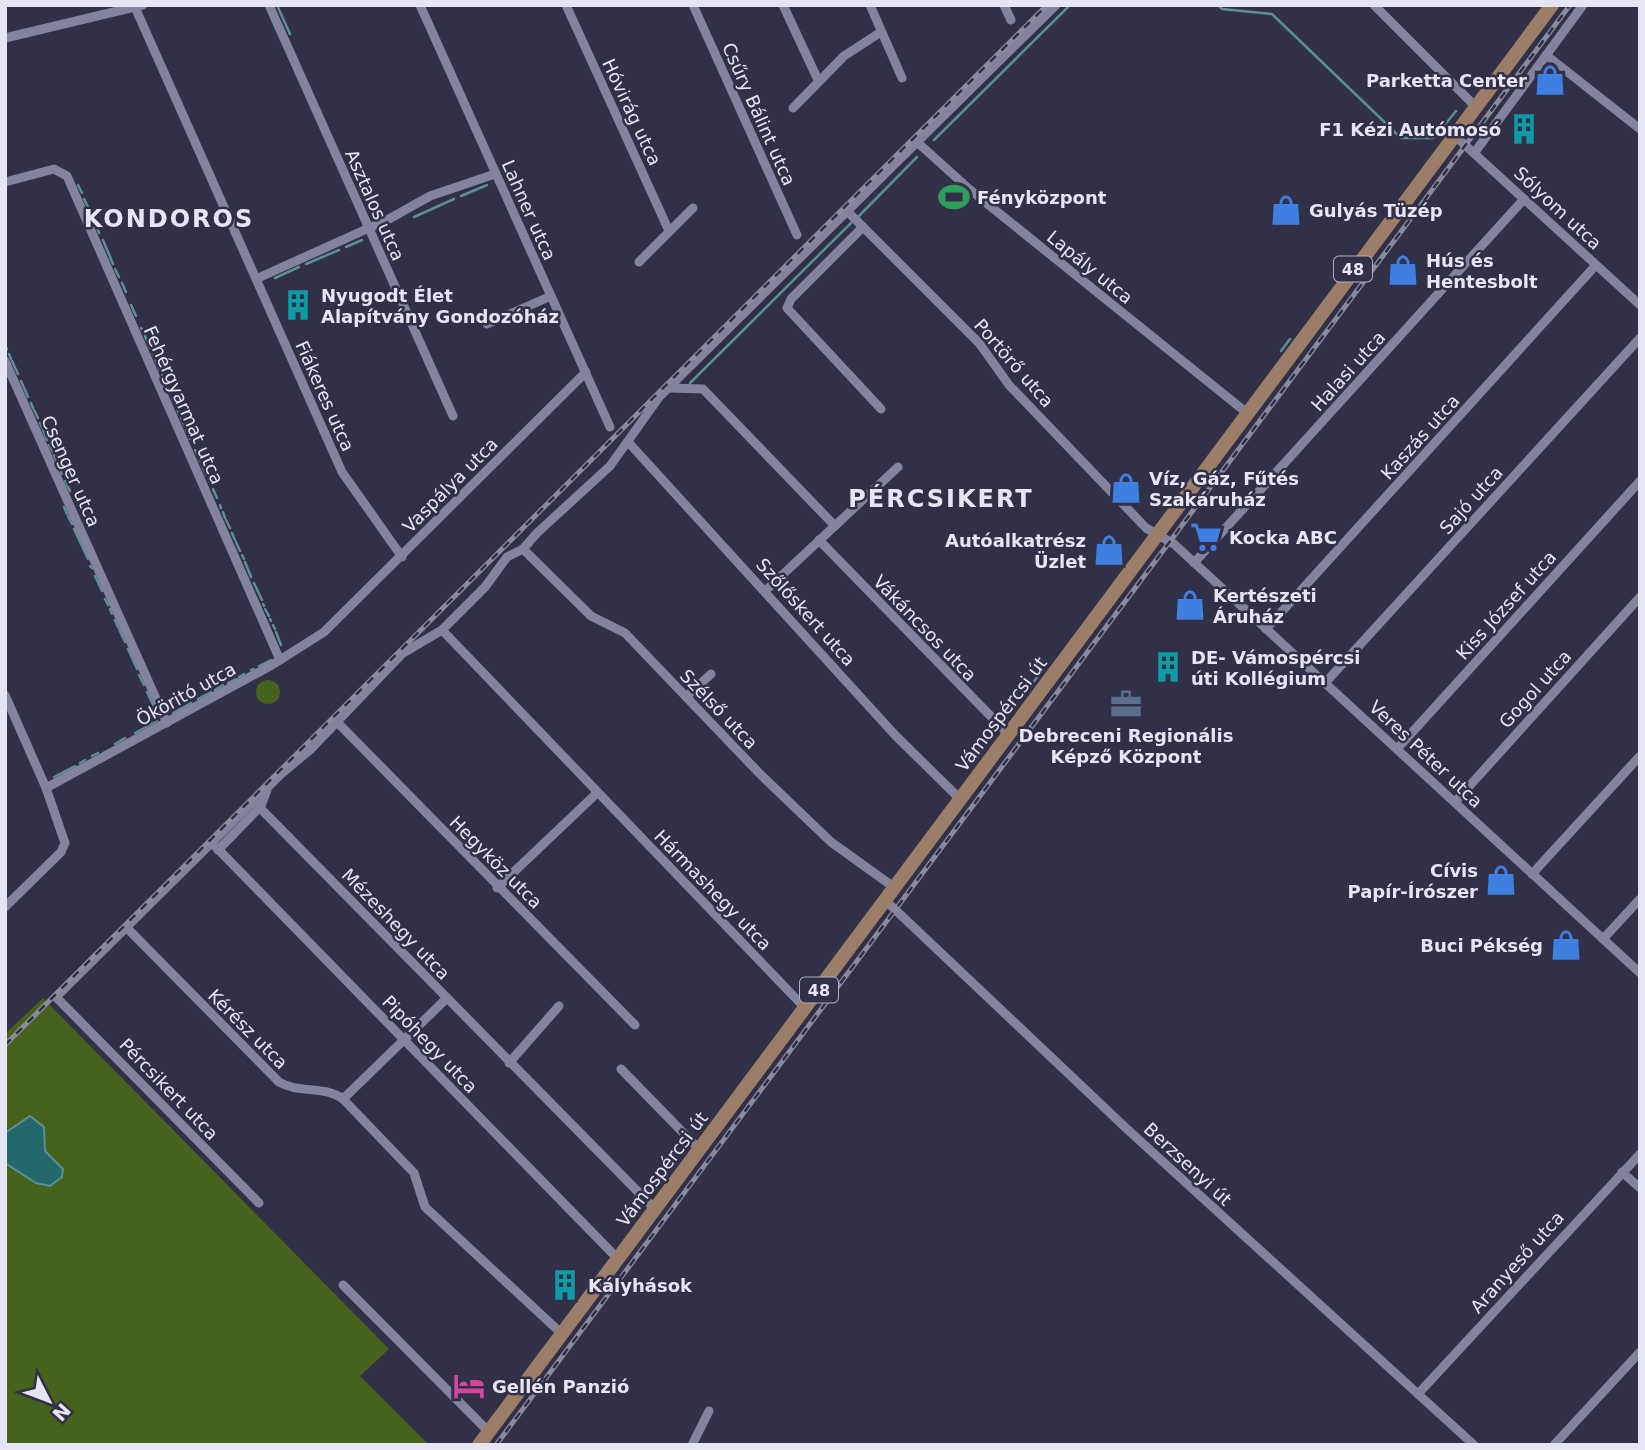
<svg xmlns="http://www.w3.org/2000/svg" width="1645" height="1450" font-family="'DejaVu Sans',sans-serif">
	<rect width="100%" height="100%" fill="#313047"/>
	<g fill="#46621d">
		<circle cx="268" cy="692" r="12"/>
		<path d="M43 998 389 1349 360 1376 429 1445H5V1034Z"/>
	</g>
	<path fill="#23686b" stroke="#5d8e94" stroke-width="2" d="M30 1116 44 1127 45 1151 63 1169 62 1177 50 1186 36 1183 5 1163V1133Z"/>
	<g fill="none" stroke-linecap="round" stroke-linejoin="round">
		<g stroke="#5d8e94" stroke-width="2.5">
			<path d="M277 5 290 34"/>
			<path d="M1218 5 1222 9 1272 14 1401 138H1434L1456 111"/>
			<path d="M934 140 1070 5"/>
			<path d="M78 185 82 193"/>
			<path d="M461 196 487 185"/>
			<path d="M84 199 89 209"/>
			<path d="M91 213 95 223"/>
			<path d="M859 216 917 157"/>
			<path d="M414 217 454 199"/>
			<path d="M96 225 99 233"/>
			<path d="M103 240 113 264"/>
			<path d="M346 247 362 240"/>
			<path d="M306 264 339 250"/>
			<path d="M115 269 119 277"/>
			<path d="M275 278 299 267"/>
			<path d="M122 283 126 292"/>
			<path d="M131 305 136 316"/>
			<path d="M141 328 144 333"/>
			<path d="M145 336 150 348"/>
			<path d="M6 348 7 349"/>
			<path d="M1281 351 1290 339"/>
			<path d="M152 352 154 357"/>
			<path d="M9 354 11 359"/>
			<path d="M155 359 160 371"/>
			<path d="M12 361 18 374"/>
			<path d="M162 375 167 387"/>
			<path d="M21 381 28 397"/>
			<path d="M690 383 852 222"/>
			<path d="M168 389 170 393"/>
			<path d="M172 398 176 405"/>
			<path d="M31 403 33 408"/>
			<path d="M177 408 179 414"/>
			<path d="M34 410 38 418"/>
			<path d="M181 418 185 427"/>
			<path d="M40 423 42 428"/>
			<path d="M43 430 47 440"/>
			<path d="M186 430 188 432"/>
			<path d="M189 436 190 439"/>
			<path d="M192 442 193 444"/>
			<path d="M49 445 53 452"/>
			<path d="M195 450 198 456"/>
			<path d="M54 455 57 462"/>
			<path d="M199 459 200 461"/>
			<path d="M202 465 206 475"/>
			<path d="M61 472 62 474"/>
			<path d="M65 481 70 491"/>
			<path d="M209 481 210 483"/>
			<path d="M213 489 217 498"/>
			<path d="M220 505 221 508"/>
			<path d="M64 507 67 514"/>
			<path d="M223 512 225 518"/>
			<path d="M68 516 72 524"/>
			<path d="M226 520 230 528"/>
			<path d="M74 529 88 559"/>
			<path d="M232 533 235 540"/>
			<path d="M236 542 240 551"/>
			<path d="M242 555 244 559"/>
			<path d="M245 562 251 577"/>
			<path d="M90 566 92 568"/>
			<path d="M95 576 102 591"/>
			<path d="M254 583 262 600"/>
			<path d="M105 599 108 605"/>
			<path d="M263 604 264 606"/>
			<path d="M110 609 112 614"/>
			<path d="M265 609 269 616"/>
			<path d="M270 619 271 621"/>
			<path d="M115 620 118 627"/>
			<path d="M273 625 275 629"/>
			<path d="M119 629 125 642"/>
			<path d="M276 632 281 645"/>
			<path d="M128 649 137 669"/>
			<path d="M259 666 271 660"/>
			<path d="M251 670 254 669"/>
			<path d="M139 675 144 685"/>
			<path d="M239 677 244 674"/>
			<path d="M228 683 236 679"/>
			<path d="M215 690 223 685"/>
			<path d="M147 692 157 713"/>
			<path d="M1025 693 1039 675"/>
			<path d="M198 699 211 692"/>
			<path d="M173 713 191 703"/>
			<path d="M135 733 157 721"/>
			<path d="M115 744 125 738"/>
			<path d="M92 756 98 753"/>
			<path d="M80 763 85 760"/>
			<path d="M54 777 75 766"/>
		</g>
		<g stroke="#83839d" stroke-width="9">
			<path d="M134 5 342 472 402 557"/>
			<path d="M269 5 453 416"/>
			<path d="M420 5 610 427"/>
			<path d="M566 5 669 231"/>
			<path d="M693 5 797 235"/>
			<path d="M783 5 818 80"/>
			<path d="M870 5 902 78"/>
			<path d="M1004 5 1011 20"/>
			<path d="M1374 5 1475 106"/>
			<path d="M5 38 143 5"/>
			<path d="M1546 55 1640 129"/>
			<path d="M793 108 844 56 881 32"/>
			<path d="M1454 135 1640 305"/>
			<path d="M917 142 969 189 1247 413"/>
			<path d="M1475 152 1583 5"/>
			<path d="M5 182 54 169 67 176 280 660"/>
			<path d="M847 211 979 343 1009 385 1146 528 1174 544 1640 973"/>
			<path d="M863 227 791 299 787 308 881 409"/>
			<path d="M639 262 693 208"/>
			<path d="M256 279 389 219 430 196 495 174"/>
			<path d="M487 324 551 296"/>
			<path d="M5 361 167 723"/>
			<path d="M669 388 703 389 835 526"/>
			<path d="M629 443 895 735 961 800"/>
			<path d="M819 540 1009 735"/>
			<path d="M523 549 591 616 625 633 760 774 831 842 895 888"/>
			<path d="M1194 563 1524 199"/>
			<path d="M765 591 898 467"/>
			<path d="M1266 629 1596 265"/>
			<path d="M442 630 806 1009"/>
			<path d="M1325 683 1640 338"/>
			<path d="M5 695 46 788 65 843 61 852 5 907"/>
			<path d="M686 697 711 674"/>
			<path d="M336 721 635 1025"/>
			<path d="M1397 749 1640 481"/>
			<path d="M46 788 272 665 324 632 586 372"/>
			<path d="M1455 802 1640 597"/>
			<path d="M260 808 656 1210"/>
			<path d="M213 844 618 1259"/>
			<path d="M218 850 261 806 267 790"/>
			<path d="M1532 874 1640 756"/>
			<path d="M497 888 597 793"/>
			<path d="M886 901 1127 1129 1474 1445"/>
			<path d="M127 928 279 1082C299 1094 324 1085 343 1099L414 1173 425 1207 562 1334"/>
			<path d="M1603 939 1640 899"/>
			<path d="M509 1063 559 1006"/>
			<path d="M621 1069 700 1150"/>
			<path d="M343 1099 446 999"/>
			<path d="M1622 1172 1640 1188"/>
			<path d="M259 1203 56 997 281 774 311 749 403 653 442 630 485 587 507 557 523 549 537 533 610 466 660 396 1056 5"/>
			<path d="M343 1285 489 1432"/>
			<path d="M1418 1394 1640 1154"/>
			<path d="M692 1445 709 1411"/>
			<path d="M1554 1445 1640 1352"/>
		</g>
		<path stroke="#9b7e67" stroke-width="14" d="M479 1445 1552 5"/>
		<defs>
			<g id="rail">
				<path d="M5 1045 1047 5"/>
				<path d="M496 1445 1570 5"/>
			</g>
		</defs>
		<use href="#rail" stroke="#8b8a9d" stroke-width="5"/>
		<use href="#rail" stroke="#313047" stroke-width="2.5" stroke-dasharray="8" stroke-linecap="butt"/>
	</g>
	<defs>
		<symbol id="shop-bare" viewBox="-9 -9 18 18"><path d="M-5-2.5h2.3a2.7 3.5 0 0 1 5.4 0H5L5.5 6h-11ZM-1.5-2.5h3a1.5 2.3 0 0 0-3 0Z" fill="#3f7fe0" stroke="#313047" stroke-width="2.5" paint-order="stroke"/></symbol>
		<symbol id="building-bare" viewBox="-9 -9 18 18"><path d="M-4-6H4V6H1V3H-1V6H-4ZM-2.5-4.3h1.7v1.8h-1.7ZM.8-4.3h1.7v1.8H.8ZM-2.5-1h1.7V.8h-1.7ZM.8-1h1.7V.8H.8Z" fill="#0f9aa8" stroke="#313047" stroke-width="2.5" paint-order="stroke"/></symbol>
		<symbol id="stadium-bare" viewBox="-9 -9 18 18"><path d="M0-5a6.5 5 0 1 0 0 10a6.5 5 0 1 0 0-10ZM-3.5-1.8h7v3.6h-7Z" fill="#2e9e5b" stroke="#313047" stroke-width="2.5" paint-order="stroke"/></symbol>
		<symbol id="supermarket-bare" viewBox="-9 -9 18 18"><path d="M-6-5.5h2.5l.6 2H6L4.5 2H-2.5L-4.4-4H-6ZM-1.5 3.2a1.3 1.3 0 1 0 .1 0ZM3 3.2a1.3 1.3 0 1 0 .1 0Z" fill="#3f7fe0" stroke="#313047" stroke-width="2.5" paint-order="stroke"/></symbol>
		<symbol id="office-bare" viewBox="-9 -9 18 18"><path d="M-6-3h4V-5.5h4V-3h4V5H-6ZM-1-4.5V-3h2v-1.5ZM-6 0V1H6V0Z" fill="#5c6f8a" stroke="#313047" stroke-width="2.5" paint-order="stroke"/></symbol>
		<symbol id="hotel-bare" viewBox="-9 -9 18 18"><path d="M-6-4.5h1.5V1H6V5H4.5V3h-9V5H-6ZM-4 0a1.8 1.8 0 1 1 3.6 0ZM.5 0V-2.5h3Q6-2.5 6 0Z" fill="#d1479c" stroke="#313047" stroke-width="2.5" paint-order="stroke"/></symbol>
	</defs>
	<g fill-rule="evenodd">
		<use href="#shop-bare" x="1528" y="58" width="44" height="44"/>
		<use href="#building-bare" x="1502" y="107" width="44" height="44"/>
		<use href="#stadium-bare" x="932" y="175" width="44" height="44"/>
		<use href="#shop-bare" x="1264" y="188" width="44" height="44"/>
		<use href="#shop-bare" x="1381" y="248" width="44" height="44"/>
		<use href="#building-bare" x="276" y="283" width="44" height="44"/>
		<use href="#shop-bare" x="1104" y="466" width="44" height="44"/>
		<use href="#supermarket-bare" x="1184" y="515" width="44" height="44"/>
		<use href="#shop-bare" x="1087" y="528" width="44" height="44"/>
		<use href="#shop-bare" x="1168" y="583" width="44" height="44"/>
		<use href="#building-bare" x="1146" y="645" width="44" height="44"/>
		<use href="#office-bare" x="1104" y="682" width="44" height="44"/>
		<use href="#shop-bare" x="1479" y="858" width="44" height="44"/>
		<use href="#shop-bare" x="1544" y="923" width="44" height="44"/>
		<use href="#building-bare" x="543" y="1263" width="44" height="44"/>
		<use href="#hotel-bare" x="447" y="1364" width="44" height="44"/>
	</g>
	<g text-anchor="middle" dominant-baseline="central" stroke-width="5" stroke-linejoin="round" paint-order="stroke">
		<g fill="#313047" stroke="#afafc0" stroke-width="2">
			<rect x="1334" y="256.5" width="38" height="25" rx="5"/>
			<rect x="800" y="977.5" width="38" height="25" rx="5"/>
		</g>
		<g font-size="16" font-weight="bold" fill="#e5e5f4">
			<text x="1353" y="269">48</text>
			<text x="819" y="990">48</text>
		</g>
		<g font-size="18" font-weight="bold" fill="#e5e5f4" stroke="#313047" text-anchor="start">
			<text x="1527" y="80" text-anchor="end">Parketta Center</text>
			<text x="1501" y="129" text-anchor="end">F1 Kézi Autómosó</text>
			<text x="977" y="197">Fényközpont</text>
			<text x="1309" y="210">Gulyás Tüzép</text>
			<text x="1426" y="260">Hús és<tspan x="1426" dy="21">Hentesbolt</tspan></text>
			<text x="321" y="295">Nyugodt Élet<tspan x="321" dy="21">Alapítvány Gondozóház</tspan></text>
			<text x="1149" y="478">Víz, Gáz, Fűtés<tspan x="1149" dy="21">Szakáruház</tspan></text>
			<text x="1229" y="537">Kocka ABC</text>
			<text x="1086" y="540" text-anchor="end">Autóalkatrész<tspan x="1086" dy="21">Üzlet</tspan></text>
			<text x="1213" y="595">Kertészeti<tspan x="1213" dy="21">Áruház</tspan></text>
			<text x="1191" y="657">DE- Vámospércsi<tspan x="1191" dy="21">úti Kollégium</tspan></text>
			<text x="1126" y="735" text-anchor="middle">Debreceni Regionális<tspan x="1126" dy="21">Képző Központ</tspan></text>
			<text x="1478" y="870" text-anchor="end">Cívis<tspan x="1478" dy="21">Papír-Írószer</tspan></text>
			<text x="1543" y="945" text-anchor="end">Buci Pékség</text>
			<text x="588" y="1285">Kályhások</text>
			<text x="492" y="1386">Gellén Panzió</text>
		</g>
		<g font-size="18" fill="#e5e5f4" stroke="#313047">
			<text transform="translate(632 112) rotate(65)">Hóvirág utca</text>
			<text transform="translate(759 114) rotate(66)">Csűry Bálint utca</text>
			<text transform="translate(375 205) rotate(66)">Asztalos utca</text>
			<text transform="translate(1558 208) rotate(43)">Sólyom utca</text>
			<text transform="translate(529 210) rotate(66)">Lahner utca</text>
			<text transform="translate(1090 267) rotate(39)">Lapály utca</text>
			<text transform="translate(1014 363) rotate(49)">Portörő utca</text>
			<text transform="translate(1348 371) rotate(-48)">Halasi utca</text>
			<text transform="translate(325 396) rotate(66)">Fiákeres utca</text>
			<text transform="translate(184 405) rotate(66)">Fehérgyarmat utca</text>
			<text transform="translate(1420 437) rotate(-48)">Kaszás utca</text>
			<text transform="translate(71 471) rotate(66)">Csenger utca</text>
			<text transform="translate(450 485) rotate(-45)">Vaspálya utca</text>
			<text transform="translate(1471 500) rotate(-48)">Sajó utca</text>
			<text transform="translate(1506 605) rotate(-48)">Kiss József utca</text>
			<text transform="translate(806 612) rotate(48)">Szőlőskert utca</text>
			<text transform="translate(925 628) rotate(46)">Vákáncsos utca</text>
			<text transform="translate(1535 689) rotate(-48)">Gogol utca</text>
			<text transform="translate(186 694) rotate(-29)">Ököritó utca</text>
			<text transform="translate(719 709) rotate(46)">Szélső utca</text>
			<text transform="translate(1001 714) rotate(-53)">Vámospércsi út</text>
			<text transform="translate(1426 754) rotate(43)">Veres Péter utca</text>
			<text transform="translate(496 862) rotate(45)">Hegyköz utca</text>
			<text transform="translate(713 890) rotate(46)">Hármashegy utca</text>
			<text transform="translate(396 924) rotate(46)">Mézeshegy utca</text>
			<text transform="translate(248 1029) rotate(45)">Kérész utca</text>
			<text transform="translate(430 1044) rotate(46)">Pipóhegy utca</text>
			<text transform="translate(169 1089) rotate(46)">Pércsikert utca</text>
			<text transform="translate(1188 1164) rotate(43)">Berzsenyi út</text>
			<text transform="translate(662 1169) rotate(-53)">Vámospércsi út</text>
			<text transform="translate(1517 1262) rotate(-48)">Aranyeső utca</text>
		</g>
		<g font-size="24" font-weight="bold" letter-spacing="2" fill="#e5e5f4" stroke="#313047">
			<text x="169" y="219">KONDOROS</text>
			<text x="941" y="499">PÉRCSIKERT</text>
		</g>
	</g>
	<rect width="1645" height="1450" fill="none" stroke="#e5e5f4" stroke-width="14"/>
	<g transform="translate(49 1401) rotate(132)" stroke="#313047" stroke-width="5" paint-order="stroke">
	<path d="M0-5L12 26L0 18L-12 26Z" fill="#e5e5f4"/>
	<text y="-10" font-size="19" font-weight="bold" text-anchor="middle" fill="#e5e5f4">N</text>
	</g>
</svg>
